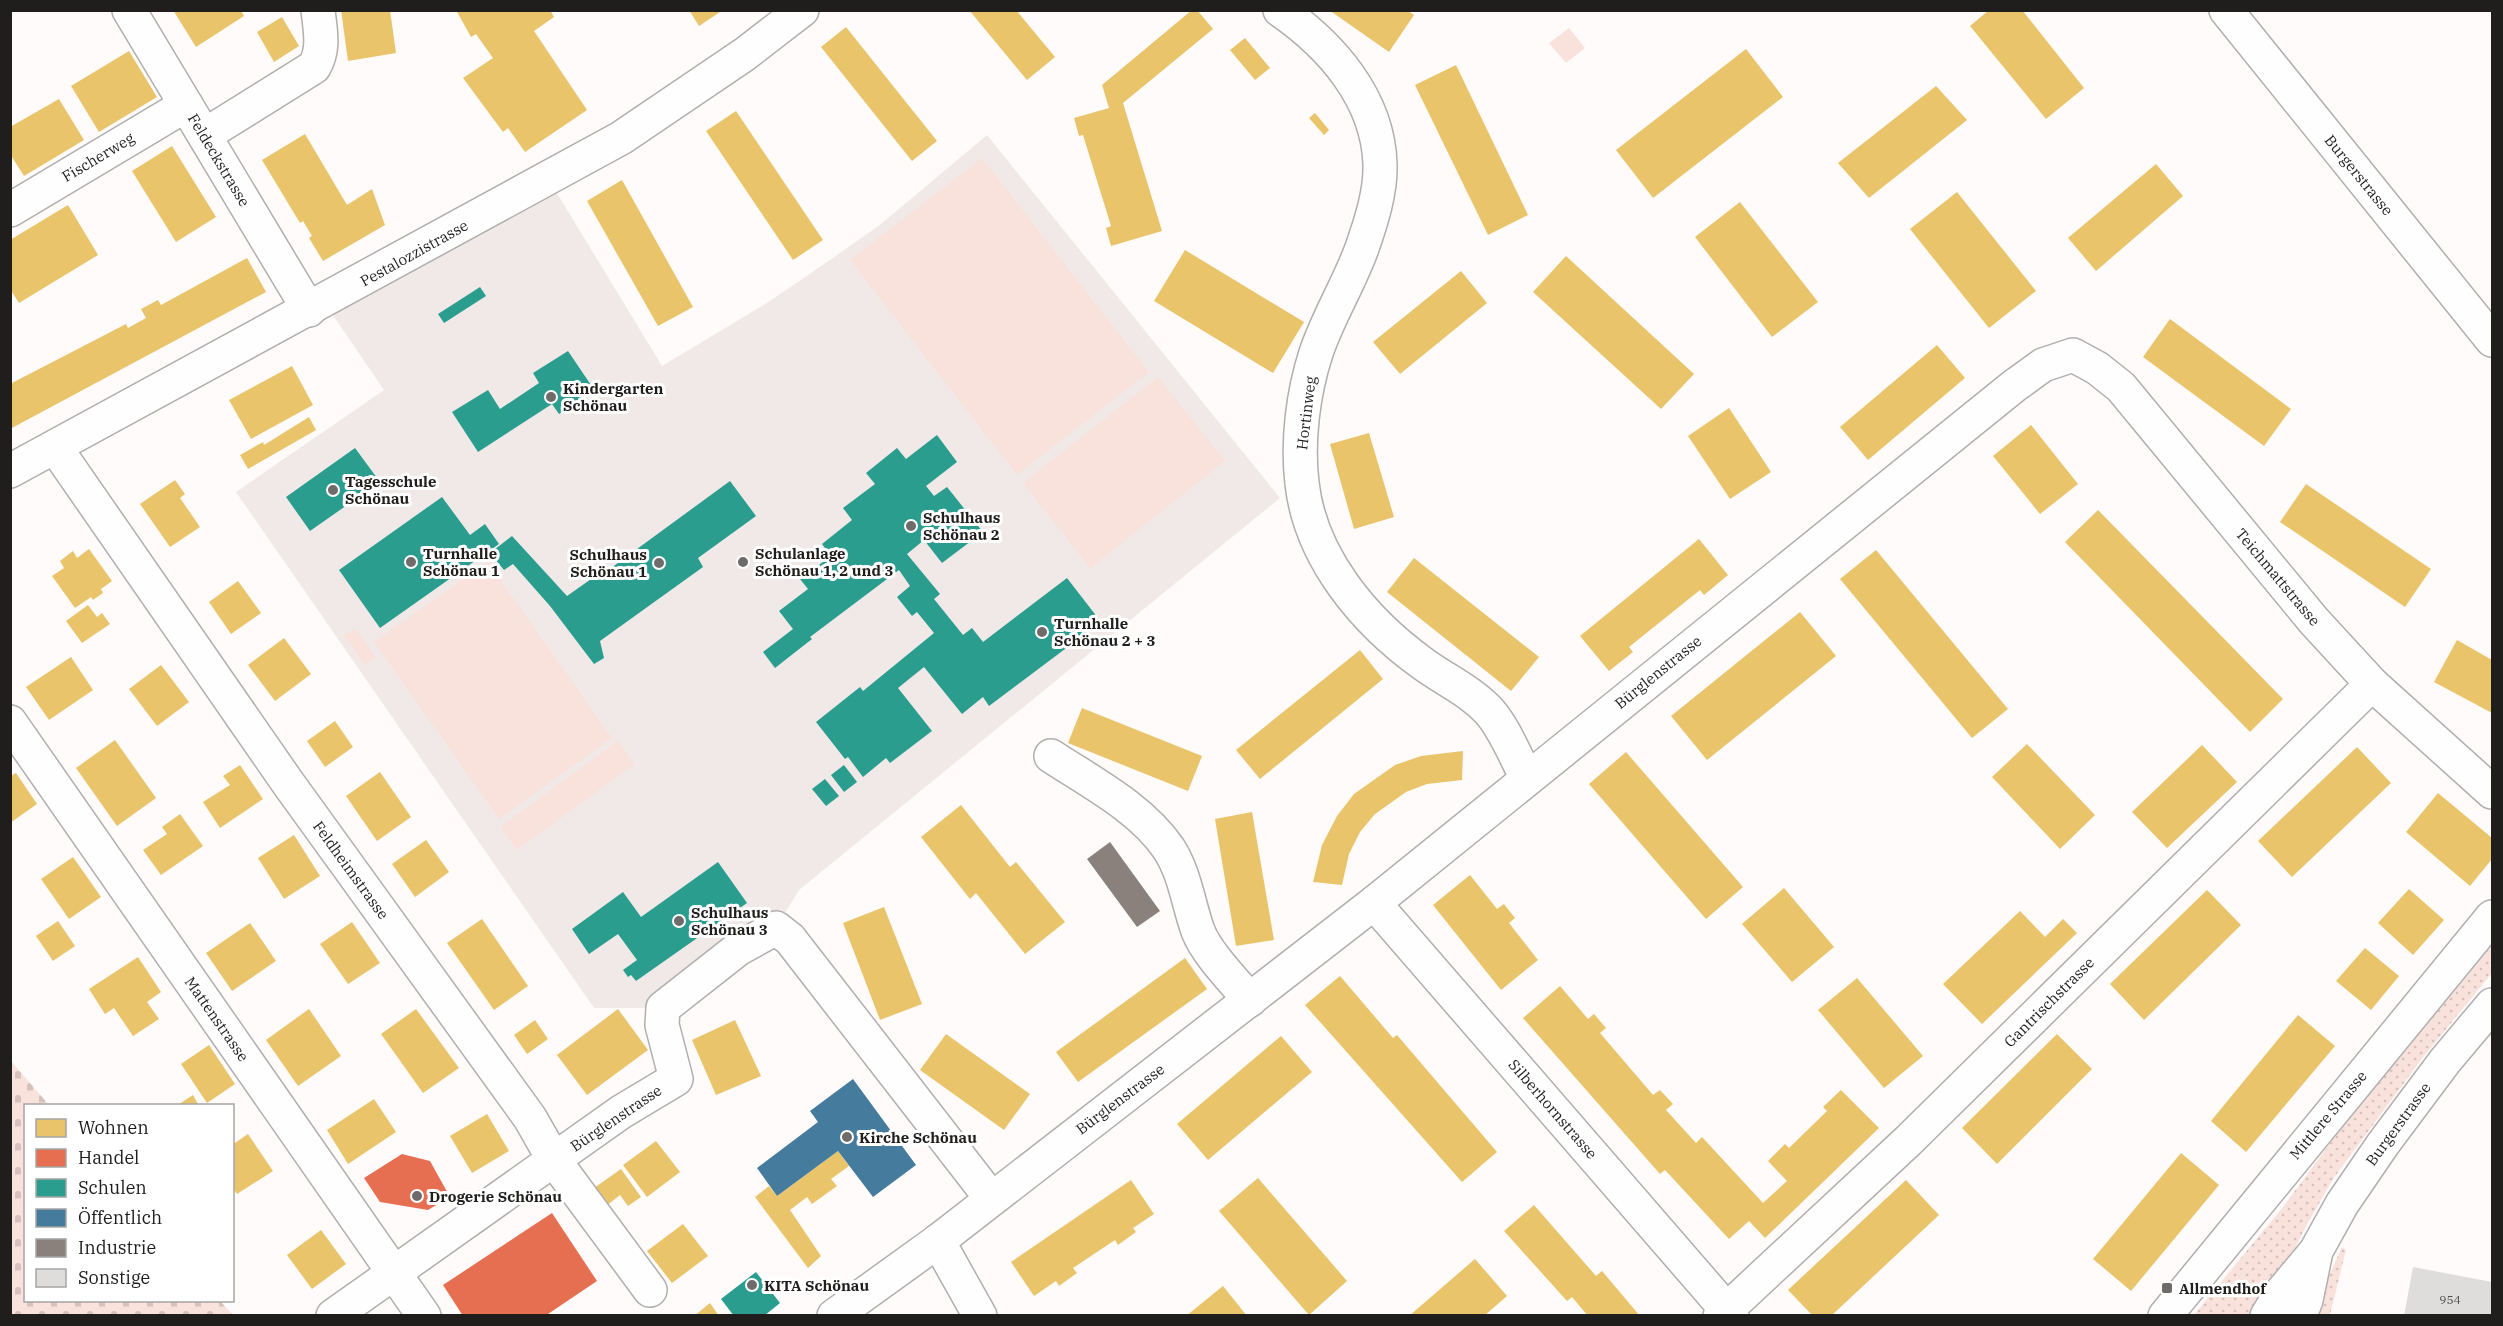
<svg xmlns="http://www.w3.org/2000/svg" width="2503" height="1326" font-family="'IBM Plex Serif',serif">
	<defs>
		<pattern id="grass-dots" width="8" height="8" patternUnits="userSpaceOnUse" patternTransform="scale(1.5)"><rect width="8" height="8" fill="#fae2dc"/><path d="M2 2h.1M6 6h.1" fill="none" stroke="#d6c1bc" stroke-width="1.8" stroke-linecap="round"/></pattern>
		<pattern id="cemetery-stones" width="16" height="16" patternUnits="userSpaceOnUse" patternTransform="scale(1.5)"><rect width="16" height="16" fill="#fae2dc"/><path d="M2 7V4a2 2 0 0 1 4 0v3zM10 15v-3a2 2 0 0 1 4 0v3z" fill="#d6c1bc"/></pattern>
	</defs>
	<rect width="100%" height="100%" fill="#fefbfa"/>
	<path fill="#f0e9e7" d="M987 135 1280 498 799 890 776 928 663 1008H594L236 492 384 390 324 302 549 180 662 366 767 303 830 260 881 224Z"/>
	<g fill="url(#grass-dots)">
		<path d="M2492 946V973L2424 1056 2333 1179 2305 1228 2273 1294 2254 1315 2193 1316 2283 1207 2343 1126Z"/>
		<path d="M2342 1247 2346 1250 2330 1315 2311 1316Z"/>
	</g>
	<path fill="url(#cemetery-stones)" d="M11 1061 49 1105 26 1106V1300L220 1301 233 1315H11Z"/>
	<g fill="#fae2dc">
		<path d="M1569 28 1585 48 1566 63 1549 43Z"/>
		<path d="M982 158 1149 372 1017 475 850 260Z"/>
		<path d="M1158 377 1225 461 1090 568 1023 483Z"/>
		<path d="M488 562 612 738 499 819 374 642Z"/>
		<path d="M355 628 376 657 365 665 344 636Z"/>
		<path d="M618 741 635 764 517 850 500 827Z"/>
	</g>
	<g fill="#e9c46a">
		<path d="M173 10H241L244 16 196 47Z"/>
		<path d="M341 10H390L396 53 348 61Z"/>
		<path d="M456 10H550L554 17 534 31 587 110 525 152 508 128 503 132 463 78 493 58 476 34 471 37Z"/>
		<path d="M689 10H723L699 26Z"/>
		<path d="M969 10H1016L1055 57 1027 80Z"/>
		<path d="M1192 10H1197L1213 29 1123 103 1162 231 1111 246 1106 228 1111 226 1083 135 1079 136 1074 118 1109 108 1102 85Z"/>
		<path d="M1329 10H1407L1414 15 1389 52Z"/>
		<path d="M1989 10H2022L2084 88 2046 119 1970 26Z"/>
		<path d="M282 17 299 46 274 62 257 32Z"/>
		<path d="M846 27 937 141 912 161 821 47Z"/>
		<path d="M1245 38 1270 68 1255 80 1230 50Z"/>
		<path d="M1746 49 1783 97 1653 198 1616 150Z"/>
		<path d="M129 51 157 97 99 132 71 86Z"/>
		<path d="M1456 65 1528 215 1488 235 1415 85Z"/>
		<path d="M1936 86 1967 120 1869 198 1838 163Z"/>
		<path d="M59 99 84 140 24 176 10 154V127Z"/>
		<path d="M736 111 823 240 793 260 706 131Z"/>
		<path d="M1315 113 1329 130 1324 135 1309 118Z"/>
		<path d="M305 134 347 205 372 189 385 225 323 261 309 238 312 236 303 221 300 223 262 160Z"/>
		<path d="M172 146 216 217 176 242 132 171Z"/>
		<path d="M2156 164 2183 196 2096 271 2068 238Z"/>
		<path d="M622 180 693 307 658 326 587 201Z"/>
		<path d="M1957 192 2036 291 1989 328 1910 229Z"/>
		<path d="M1740 202 1818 302 1772 337 1695 237Z"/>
		<path d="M68 205 98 255 19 303 10 289V240Z"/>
		<path d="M1185 250 1304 322 1273 373 1154 301Z"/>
		<path d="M1566 256 1694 374 1661 409 1533 292Z"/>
		<path d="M247 258 266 292 10 429V384L126 324 128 328 146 318 141 309 158 300 161 305Z"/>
		<path d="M1461 271 1487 303 1400 374 1373 342Z"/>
		<path d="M2170 319 2291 409 2264 446 2143 357Z"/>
		<path d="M1937 345 1965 378 1868 460 1840 427Z"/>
		<path d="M292 366 313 405 251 439 229 400Z"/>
		<path d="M1729 408 1771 472 1730 499 1688 436Z"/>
		<path d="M309 417 316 430 248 469 240 455 263 442 264 445Z"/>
		<path d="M2031 425 2078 484 2040 514 1993 456Z"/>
		<path d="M1369 433 1394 517 1354 529 1330 444Z"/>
		<path d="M175 480 185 494 180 498 200 527 170 547 140 504Z"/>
		<path d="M2306 484 2431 569 2405 607 2280 522Z"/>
		<path d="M2098 510 2283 699 2250 732 2065 542Z"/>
		<path d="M1699 539 1728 575 1704 595 1700 590 1629 647 1633 652 1609 671 1580 636Z"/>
		<path d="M89 549 112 581 101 589 103 593 93 600 91 597 75 608 52 576 64 568 60 561 73 551 77 558Z"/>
		<path d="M1876 550 2008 709 1972 738 1840 579Z"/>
		<path d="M1414 558 1539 657 1511 691 1387 592Z"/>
		<path d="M238 581 261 613 231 634 209 602Z"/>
		<path d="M88 605 97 617 102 613 110 624 82 643 66 621Z"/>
		<path d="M1800 612 1836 656 1707 760 1671 716Z"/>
		<path d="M284 638 311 674 275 701 248 665Z"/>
		<path d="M2457 640 2492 660V713L2434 682Z"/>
		<path d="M1360 650 1383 679 1260 779 1236 750Z"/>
		<path d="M71 657 93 690 49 720 26 687Z"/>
		<path d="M161 665 189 702 157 726 129 689Z"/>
		<path d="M1082 708 1202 756 1188 791 1068 743Z"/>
		<path d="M335 721 353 747 325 767 307 741Z"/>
		<path d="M115 740 156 798 117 826 76 768Z"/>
		<path d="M2027 744 2095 815 2060 849 1992 777Z"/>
		<path d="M2202 745 2237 782 2167 848 2132 812Z"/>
		<path d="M2357 747 2391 783 2292 877 2258 841Z"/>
		<path d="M1463 751 1462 780 1427 784 1406 792 1375 814 1360 832 1349 854 1342 885 1313 882 1322 845 1337 816 1354 794 1395 765 1421 756Z"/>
		<path d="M1626 752 1743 887 1706 919 1589 784Z"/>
		<path d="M240 765 263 799 220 828 203 802 230 785 223 776Z"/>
		<path d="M380 772 411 817 377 841 346 796Z"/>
		<path d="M16 773 37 804 10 823V776Z"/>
		<path d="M2438 793 2492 838V859L2470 886 2406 832Z"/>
		<path d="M961 805 1010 867 1016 862 1065 922 1025 954 976 893 970 899 921 837Z"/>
		<path d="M1252 812 1274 940 1236 946 1215 819Z"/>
		<path d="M180 814 203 846 161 875 143 850 167 834 162 827Z"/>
		<path d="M294 835 320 876 284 899 258 858Z"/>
		<path d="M426 840 449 872 415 897 392 864Z"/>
		<path d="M73 857 101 897 69 919 41 879Z"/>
		<path d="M1470 875 1497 909 1504 904 1515 918 1509 923 1538 960 1501 990 1433 905Z"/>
		<path d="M1784 888 1834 947 1792 982 1742 924Z"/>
		<path d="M2409 889 2444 920 2413 955 2378 923Z"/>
		<path d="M2207 890 2241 925 2144 1020 2110 984Z"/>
		<path d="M884 907 922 1004 880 1020 843 923Z"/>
		<path d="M2020 911 2045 937 2063 919 2077 933 1982 1024 1943 984Z"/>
		<path d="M482 919 528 986 494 1010 447 943Z"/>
		<path d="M58 921 75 946 53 961 36 936Z"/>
		<path d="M352 922 380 963 348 984 320 944Z"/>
		<path d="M250 923 276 961 232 991 206 953Z"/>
		<path d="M2365 948 2399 976 2371 1010 2336 981Z"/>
		<path d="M138 957 161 992 147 1002 159 1019 133 1036 114 1008 105 1014 89 989Z"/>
		<path d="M1185 958 1207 989 1078 1082 1056 1052Z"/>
		<path d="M1340 976 1393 1038 1397 1035 1497 1152 1462 1182 1305 1005Z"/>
		<path d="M1857 978 1923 1056 1884 1088 1818 1010Z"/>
		<path d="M1560 986 1588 1019 1594 1014 1606 1028 1600 1033 1653 1095 1660 1090 1673 1104 1666 1110 1696 1143 1702 1137 1763 1203 1787 1181 1768 1161 1785 1144 1789 1148 1827 1111 1823 1107 1841 1090 1879 1128 1765 1238 1749 1221 1729 1239 1665 1170 1660 1174 1523 1018Z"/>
		<path d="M309 1009 341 1056 298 1086 266 1040Z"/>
		<path d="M416 1009 459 1068 423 1093 381 1034Z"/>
		<path d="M618 1009 648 1050 587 1095 557 1055Z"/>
		<path d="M2298 1015 2335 1046 2246 1152 2211 1121Z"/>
		<path d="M535 1020 548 1039 527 1054 514 1035Z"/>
		<path d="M735 1020 761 1076 716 1095 692 1040Z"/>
		<path d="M946 1034 1030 1094 1004 1130 920 1070Z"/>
		<path d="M2057 1034 2092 1069 1997 1164 1962 1128Z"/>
		<path d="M1281 1036 1312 1072 1208 1160 1177 1124Z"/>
		<path d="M209 1045 235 1084 207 1103 181 1064Z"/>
		<path d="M193 1095 199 1106H176Z"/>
		<path d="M374 1099 396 1132 348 1164 327 1130Z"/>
		<path d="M487 1114 509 1151 472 1173 450 1136Z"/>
		<path d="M248 1134 273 1171 237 1194 232 1187V1145Z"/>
		<path d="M656 1141 680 1172 647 1197 623 1165Z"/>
		<path d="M838 1151 849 1166 831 1179 837 1186 812 1204 807 1197 790 1210 821 1256 808 1268 755 1197 769 1186 777 1196Z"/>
		<path d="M2181 1153 2219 1185 2131 1291 2093 1259Z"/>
		<path d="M621 1169 641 1197 628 1206 620 1195 600 1211 587 1193Z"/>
		<path d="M1258 1178 1347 1281 1309 1315 1219 1211Z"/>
		<path d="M1131 1180 1154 1214 1133 1228 1136 1232 1118 1245 1115 1240 1073 1268 1077 1273 1059 1286 1056 1281 1034 1296 1011 1262Z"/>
		<path d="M1906 1180 1939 1215 1831 1316H1813L1788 1290Z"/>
		<path d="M1534 1205 1596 1276 1602 1271 1640 1316H1588L1572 1297 1567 1301 1504 1231Z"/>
		<path d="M683 1224 708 1256 672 1283 647 1251Z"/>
		<path d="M321 1230 346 1264 312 1289 287 1255Z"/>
		<path d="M1475 1259 1507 1296 1484 1316H1409Z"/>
		<path d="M1223 1286 1247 1316H1186Z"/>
		<path d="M710 1303 719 1316H694Z"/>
	</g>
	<g fill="#e76f51">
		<path d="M402 1154 430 1161 450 1197 428 1210 380 1202 364 1178Z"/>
		<path d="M552 1213 597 1281 545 1316H463L443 1285Z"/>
	</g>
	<g fill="#2a9d8f">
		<path d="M480 287 486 296 444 323 438 314Z"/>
		<path d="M568 351 595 391 559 414 552 404 478 452 452 412 488 390 500 409 539 383 533 373Z"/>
		<path d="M937 435 957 462 926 486 934 496 947 487 983 532 942 563 924 540 907 554 940 594 934 599 963 635 972 628 983 642 1067 578 1101 622 989 706 983 697 962 714 924 667 898 688 932 731 890 763 886 758 863 777 848 757 845 759 816 722 860 687 863 691 934 633 917 612 912 616 897 597 910 586 899 570 810 637 812 639 775 668 763 652 793 629 779 611 808 589 800 579 831 556 822 544 852 520 843 508 875 484 866 473 897 448 906 459Z"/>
		<path d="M355 448 380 482 310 531 286 497Z"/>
		<path d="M730 481 756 516 698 558 703 567 600 641 604 658 594 664 550 606 513 564 504 570 490 553 512 536 567 596 594 577 596 579Z"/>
		<path d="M442 497 470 535 485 524 499 544 380 628 339 570Z"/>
		<path d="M844 765 857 782 844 792 831 775Z"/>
		<path d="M825 779 839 796 826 806 812 789Z"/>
		<path d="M718 862 747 903 636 981 631 975 628 977 623 970 637 960 618 934 589 954 572 929 623 892 641 917Z"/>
		<path d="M756 1272 780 1303 764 1316H734L721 1299Z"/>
	</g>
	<path fill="#457b9d" d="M853 1079 916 1165 873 1197 838 1151 777 1196 757 1168 818 1122 810 1111Z"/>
	<path fill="#8a817c" d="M1110 842 1160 911 1137 927 1087 859Z"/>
	<path fill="#dfdddc" d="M2413 1267 2492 1282V1316H2404Z"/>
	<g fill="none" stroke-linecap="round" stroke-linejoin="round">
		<defs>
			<g id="street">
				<path d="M129 10 309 310"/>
				<path d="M1280 10C1332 46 1378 99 1380 164 1381 192 1371 222 1362 248 1349 284 1328 317 1316 353 1303 393 1297 441 1302 483 1310 557 1364 621 1422 663 1445 680 1469 690 1489 711 1505 729 1515 756 1527 778"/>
				<path d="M205 135 314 67C325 49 320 30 318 10"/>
				<path d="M10 210 186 105"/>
				<path d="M55 447 288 783 530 1118 554 1160 650 1290"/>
				<path d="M10 471 621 138 745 54 802 10"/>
				<path d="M10 722 424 1316"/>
				<path d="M1051 756C1092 783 1141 808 1169 849 1185 874 1188 903 1198 931 1207 954 1234 981 1250 1000"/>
				<path d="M1374 903 1732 1316"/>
				<path d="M938 1241 980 1316"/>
				<path d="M333 1316 621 1112 676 1079 662 1025 663 1008 738 949 776 928 790 939 991 1198"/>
				<path d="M834 1316 938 1241 1374 903 2014 386 2043 365 2073 355 2097 368 2121 387 2314 621 2372 684 2492 792"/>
				<path d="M1720 1316 1908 1141 2372 684"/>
				<path d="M2165 1316 2492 917"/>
			</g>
			<g id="secondary">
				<path d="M2226 10 2492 340"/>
				<path d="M2267 1316 2281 1293 2316 1251 2342 1204 2383 1144 2445 1061 2492 1005"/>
				<path d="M2300 1316 2306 1300 2315 1256"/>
			</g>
		</defs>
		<use href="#street" stroke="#b0aeae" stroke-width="36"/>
		<use href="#secondary" stroke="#b0aeae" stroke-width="36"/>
		<use href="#street" stroke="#fffefe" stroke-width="33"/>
		<use href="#secondary" stroke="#fffefe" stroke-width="33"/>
	</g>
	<g fill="#6e6b6a" stroke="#fff" stroke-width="2">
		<circle cx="551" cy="397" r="6"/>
		<circle cx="333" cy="490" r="6"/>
		<circle cx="911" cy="526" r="6"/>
		<circle cx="411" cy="562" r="6"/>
		<circle cx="743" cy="562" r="6"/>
		<circle cx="659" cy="563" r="6"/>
		<circle cx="1042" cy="632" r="6"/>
		<circle cx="679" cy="921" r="6"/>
		<circle cx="847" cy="1137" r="6"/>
		<circle cx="417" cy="1196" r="6"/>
		<circle cx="752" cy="1285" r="6"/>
		<rect x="2161" y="1282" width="12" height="12" rx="3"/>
	</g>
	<g text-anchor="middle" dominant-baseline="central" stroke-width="6" stroke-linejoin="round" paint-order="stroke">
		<g font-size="12" fill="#504e4d">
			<text x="2450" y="1299">954</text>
		</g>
		<g font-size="15" fill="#201e1d" stroke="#fff">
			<text transform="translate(98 157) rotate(-31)">Fischerweg</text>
			<text transform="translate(219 160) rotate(59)">Feldeckstrasse</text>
			<text transform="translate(2359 175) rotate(51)">Burgerstrasse</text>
			<text transform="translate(414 253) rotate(-29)">Pestalozzistrasse</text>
			<text transform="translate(1306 413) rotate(-83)">Hortinweg</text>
			<text transform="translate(2278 577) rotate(50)">Teichmattstrasse</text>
			<text transform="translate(1658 672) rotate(-39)">Bürglenstrasse</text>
			<text transform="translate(351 870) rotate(54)">Feldheimstrasse</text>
			<text transform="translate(2049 1002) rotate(-45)">Gantrischstrasse</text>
			<text transform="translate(217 1019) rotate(55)">Mattenstrasse</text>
			<text transform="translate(1120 1099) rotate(-37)">Bürglenstrasse</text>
			<text transform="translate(1553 1109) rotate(49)">Silberhornstrasse</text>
			<text transform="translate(2328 1115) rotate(-50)">Mittlere Strasse</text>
			<text transform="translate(616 1118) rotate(-34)">Bürglenstrasse</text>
			<text transform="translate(2398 1124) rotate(-54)">Burgerstrasse</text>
		</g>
		<g font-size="15" font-weight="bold" fill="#201e1d" stroke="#fff" text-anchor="start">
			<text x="563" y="388">Kindergarten<tspan x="563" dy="17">Schönau</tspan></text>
			<text x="345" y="481">Tagesschule<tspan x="345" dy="17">Schönau</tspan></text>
			<text x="923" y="517">Schulhaus<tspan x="923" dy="17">Schönau 2</tspan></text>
			<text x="423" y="553">Turnhalle<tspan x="423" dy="17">Schönau 1</tspan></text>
			<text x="755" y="553">Schulanlage<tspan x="755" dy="17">Schönau 1, 2 und 3</tspan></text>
			<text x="647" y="554" text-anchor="end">Schulhaus<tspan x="647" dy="17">Schönau 1</tspan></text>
			<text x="1054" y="623">Turnhalle<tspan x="1054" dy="17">Schönau 2 + 3</tspan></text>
			<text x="691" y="912">Schulhaus<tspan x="691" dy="17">Schönau 3</tspan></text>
			<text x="859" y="1137">Kirche Schönau</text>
			<text x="429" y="1196">Drogerie Schönau</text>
			<text x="764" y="1285">KITA Schönau</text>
			<text x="2179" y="1288">Allmendhof</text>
		</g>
	</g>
	<rect width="2503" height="1326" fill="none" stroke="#201e1d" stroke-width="24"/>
	<rect x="24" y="1104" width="210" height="198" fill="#ffffff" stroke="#a6a5a5" stroke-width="1.5"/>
	<rect x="36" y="1119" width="30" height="18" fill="#e9c46a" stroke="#a6a5a5" stroke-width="1.5"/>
	<text x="78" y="1134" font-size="18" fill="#201e1d">Wohnen</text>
	<rect x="36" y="1149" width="30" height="18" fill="#e76f51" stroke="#a6a5a5" stroke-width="1.5"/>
	<text x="78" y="1164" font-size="18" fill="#201e1d">Handel</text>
	<rect x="36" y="1179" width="30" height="18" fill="#2a9d8f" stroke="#a6a5a5" stroke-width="1.5"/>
	<text x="78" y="1194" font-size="18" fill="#201e1d">Schulen</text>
	<rect x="36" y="1209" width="30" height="18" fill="#457b9d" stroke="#a6a5a5" stroke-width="1.5"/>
	<text x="78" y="1224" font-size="18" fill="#201e1d">Öffentlich</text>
	<rect x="36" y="1239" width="30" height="18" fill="#8a817c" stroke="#a6a5a5" stroke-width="1.5"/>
	<text x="78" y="1254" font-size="18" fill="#201e1d">Industrie</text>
	<rect x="36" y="1269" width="30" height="18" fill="#dfdddc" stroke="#a6a5a5" stroke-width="1.5"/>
	<text x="78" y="1284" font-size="18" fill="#201e1d">Sonstige</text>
</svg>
